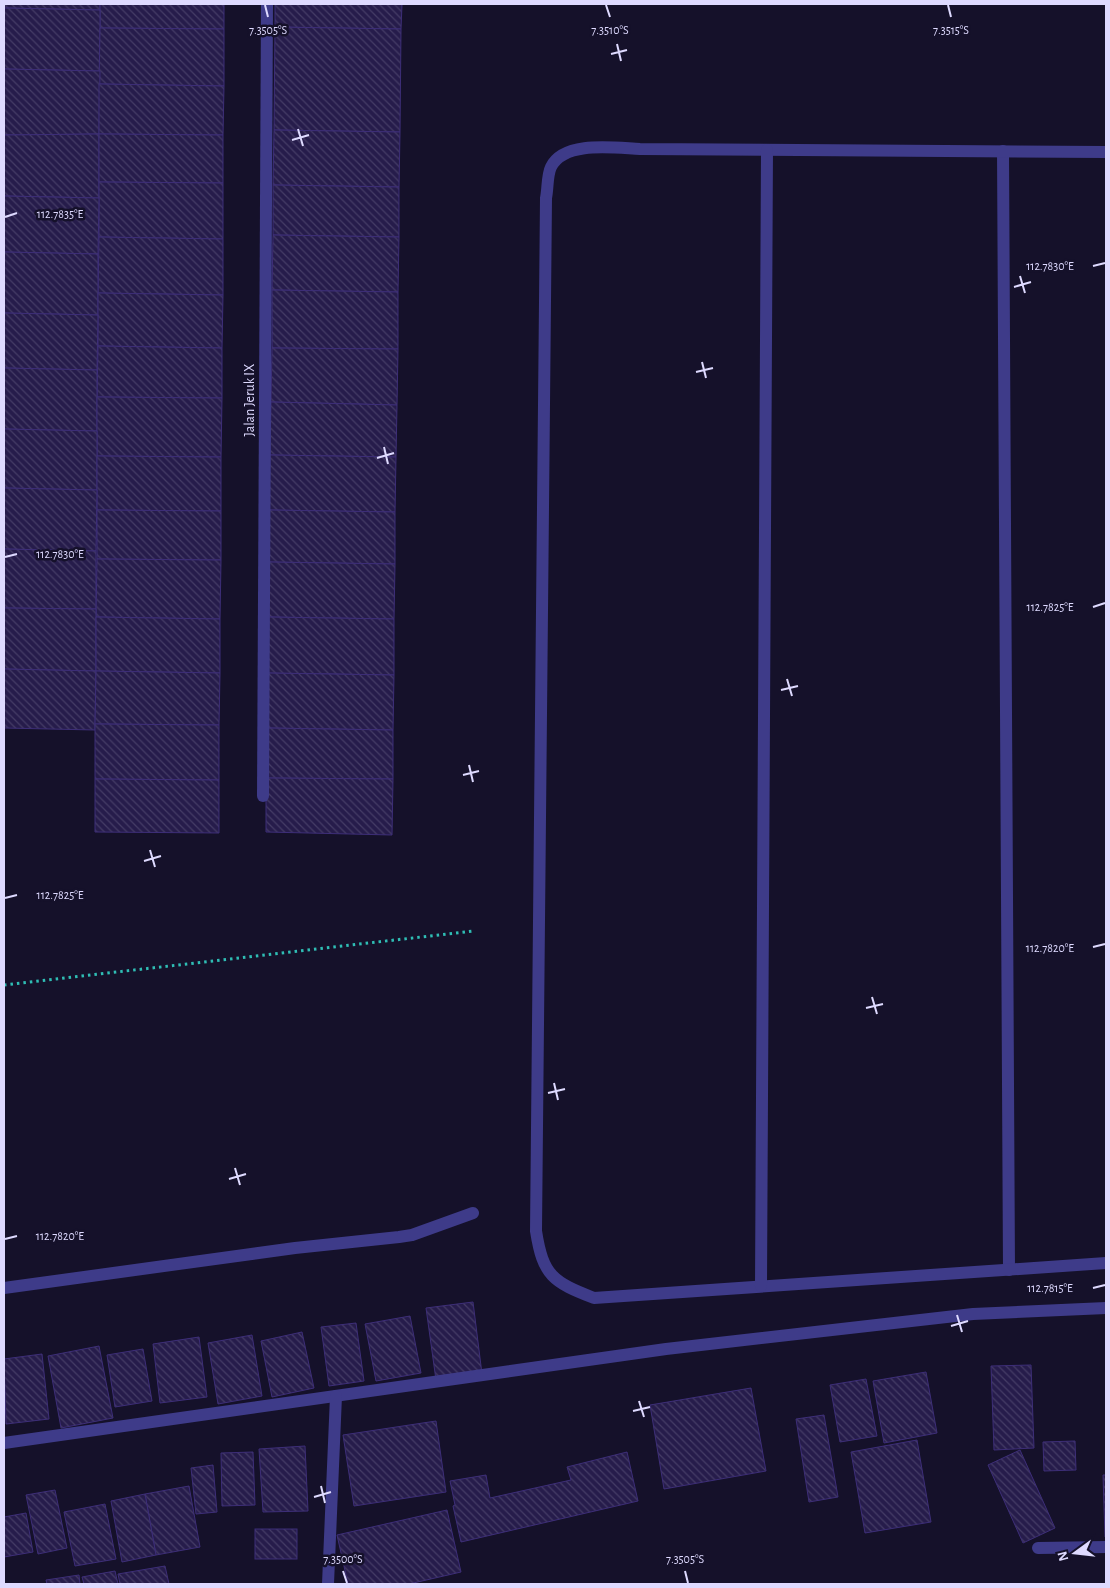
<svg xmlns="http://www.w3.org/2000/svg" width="1110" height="1588" font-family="'Alegreya Sans',sans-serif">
	<defs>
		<pattern id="building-back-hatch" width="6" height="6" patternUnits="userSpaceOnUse" patternTransform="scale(1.25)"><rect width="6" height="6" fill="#261c4b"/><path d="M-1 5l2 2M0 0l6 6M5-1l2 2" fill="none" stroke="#453c66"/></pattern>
	</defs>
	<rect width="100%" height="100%" fill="#15112a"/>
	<g fill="url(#building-back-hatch)" stroke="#3d2e78">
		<path d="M4 4H100V10L4 8Z"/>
		<path d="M100 4H224V29L100 28Z"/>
		<path d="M275 4H402L401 29 275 27Z"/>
		<path d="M4 8 100 10V71L4 69Z"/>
		<path d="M275 27 401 29 400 132 274 130Z"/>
		<path d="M100 28 224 29V86L99 84Z"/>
		<path d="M4 69 100 71 99 134 4 135Z"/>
		<path d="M99 84 224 86 223 135 99 134Z"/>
		<path d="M274 130 400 132 399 187 273 185Z"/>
		<path d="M99 134V198L4 196V135Z"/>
		<path d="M99 134 223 135V183L99 182Z"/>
		<path d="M99 182 223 183V239L99 237Z"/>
		<path d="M273 185 399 187V237L273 235Z"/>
		<path d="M4 196 99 198 98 254 4 252Z"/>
		<path d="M273 235 399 237 398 292 272 290Z"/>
		<path d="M99 237 223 239V295L98 293Z"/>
		<path d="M4 252 98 254V315L4 313Z"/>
		<path d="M272 290 398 292V349L272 348Z"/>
		<path d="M98 293 223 295 222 348 98 346Z"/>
		<path d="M4 313 98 315 97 370 4 368Z"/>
		<path d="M98 346 222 348V398L97 397Z"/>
		<path d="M272 348 398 349 397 405 271 402Z"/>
		<path d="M4 368 97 370V431L4 429Z"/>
		<path d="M97 397 222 398 221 457 97 456Z"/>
		<path d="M271 402 397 405 396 457 270 455Z"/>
		<path d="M4 429 97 431V490L4 488Z"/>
		<path d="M270 455 396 457 395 512 269 510Z"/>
		<path d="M97 456 221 457V511L97 510Z"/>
		<path d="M4 488 97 490 96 551 4 549Z"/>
		<path d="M97 510 221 511V560L97 559Z"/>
		<path d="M269 510 395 512V564L269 562Z"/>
		<path d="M4 549 96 551V609L4 608Z"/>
		<path d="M97 559 221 560 220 619 96 617Z"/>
		<path d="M269 562 395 564 394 619 268 617Z"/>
		<path d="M4 608 96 609V671L4 669Z"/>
		<path d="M96 617 220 619V673L96 671Z"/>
		<path d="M268 617 394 619V675L267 673Z"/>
		<path d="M4 669 96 671 95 730 4 728Z"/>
		<path d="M96 671 220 673 219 725 95 724Z"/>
		<path d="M267 673 394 675 393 730 267 728Z"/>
		<path d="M95 724 219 725V780L95 779Z"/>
		<path d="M267 728 393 730V779L266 778Z"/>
		<path d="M266 778 393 779 392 835 266 832Z"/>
		<path d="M95 779 219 780V833L95 832Z"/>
		<path d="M473 1302 482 1374 436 1380 426 1308Z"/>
		<path d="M410 1316 421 1373 376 1381 365 1324Z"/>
		<path d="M356 1323 364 1381 329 1386 321 1327Z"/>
		<path d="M302 1332 314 1388 272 1397 261 1341Z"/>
		<path d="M252 1335 262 1396 218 1404 208 1343Z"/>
		<path d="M199 1337 207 1397 160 1403 153 1344Z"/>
		<path d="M99 1346 113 1418 61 1428 48 1356Z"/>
		<path d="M143 1349 152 1401 115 1407 107 1355Z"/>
		<path d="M42 1354 49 1419 6 1424 4 1359Z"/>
		<path d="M1031 1365 1034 1448 994 1450 991 1366Z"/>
		<path d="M926 1372 937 1433 884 1443 873 1381Z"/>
		<path d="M866 1379 877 1436 840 1442 830 1385Z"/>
		<path d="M751 1388 766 1471 664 1489 650 1405Z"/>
		<path d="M824 1415 838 1497 809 1502 796 1419Z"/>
		<path d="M436 1421 446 1492 354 1506 343 1435Z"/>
		<path d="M917 1440 931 1522 865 1533 851 1452Z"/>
		<path d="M1075 1441 1076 1470 1044 1471 1043 1442Z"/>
		<path d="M305 1446 308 1511 263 1512 259 1449Z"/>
		<path d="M1020 1450 1055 1528 1023 1543 988 1465Z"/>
		<path d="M253 1452 255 1505 222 1506 221 1453Z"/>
		<path d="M627 1452 638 1501 461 1542 453 1506 455 1505 450 1481 486 1475 490 1498 571 1480 567 1467Z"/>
		<path d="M213 1465 217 1512 196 1514 191 1468Z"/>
		<path d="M1103 1475H1106V1537H1105Z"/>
		<path d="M189 1486 200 1547 156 1555 145 1494Z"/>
		<path d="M55 1490 67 1548 38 1554 26 1495Z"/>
		<path d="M145 1494 156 1555 122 1562 111 1501Z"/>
		<path d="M105 1504 116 1559 75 1566 64 1512Z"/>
		<path d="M447 1510 461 1572 409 1584H348L337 1535Z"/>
		<path d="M26 1513 33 1552 4 1557V1517Z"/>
		<rect x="255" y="1529" width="42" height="30"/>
		<path d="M165 1566 169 1584H120L118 1574Z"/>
		<path d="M115 1571 118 1584H84L82 1577Z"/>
		<path d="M79 1575 80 1584H47L46 1580Z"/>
	</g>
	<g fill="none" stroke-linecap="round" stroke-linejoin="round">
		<path stroke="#2fbdb4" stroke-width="3" stroke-dasharray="2.5 4" stroke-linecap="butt" d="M4 985 473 931"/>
		<g stroke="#3e3b89" stroke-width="12">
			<path d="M1003 151 1009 1270"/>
			<path d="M1106 152 640 149C616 148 564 140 551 167 547 175 548 189 546 198L536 1231C543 1276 553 1282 594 1298L1106 1263"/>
			<path d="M263 796 267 4"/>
			<path d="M761 1286 767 150"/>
			<path d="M4 1288 295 1248 399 1237 412 1235 473 1213"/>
			<path d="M4 1443 666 1349 973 1314 1106 1308"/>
			<path d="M1038 1548 1106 1547"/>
			<path d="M328 1584 336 1396"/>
		</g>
	</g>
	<path fill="none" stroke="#dedaff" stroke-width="2" d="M265 5 268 17M606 5 610 17M948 5 951 17M617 44 621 61M611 54 627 50M298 129 303 146M292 140 309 135M5 217 17 213M1093 266 1105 263M1020 276 1025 293M1014 287 1031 282M702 362 706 378M696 372 713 368M384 447 388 464M377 458 394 453M5 557 17 554M1093 607 1105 603M787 679 792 696M781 690 798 686M469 765 473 782M463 775 479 771M150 850 155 867M144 861 161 856M5 898 17 895M1093 947 1105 944M872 997 877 1014M866 1008 883 1004M554 1083 558 1100M548 1093 565 1089M235 1168 240 1185M229 1179 246 1174M5 1239 17 1236M1093 1288 1105 1285M957 1315 962 1332M951 1326 968 1321M639 1401 644 1417M633 1411 650 1407M321 1486 325 1503M314 1497 331 1492M343 1571 347 1583M685 1571 688 1583"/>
	<g text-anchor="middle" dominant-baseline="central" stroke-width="5" stroke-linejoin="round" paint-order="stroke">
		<g font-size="14" fill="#dedaff" stroke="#15112a">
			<text transform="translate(250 400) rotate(-90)">Jalan Jeruk IX</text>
		</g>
	</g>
	<g font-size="12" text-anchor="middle" fill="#dedaff" stroke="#15112a" stroke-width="5" stroke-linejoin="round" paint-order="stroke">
		<text x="268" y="34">7.3505°S</text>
		<text x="610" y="34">7.3510°S</text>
		<text x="951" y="34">7.3515°S</text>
		<text x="60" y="218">112.7835°E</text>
		<text x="1050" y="270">112.7830°E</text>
		<text x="60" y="558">112.7830°E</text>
		<text x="1050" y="611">112.7825°E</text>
		<text x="60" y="899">112.7825°E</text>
		<text x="1050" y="952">112.7820°E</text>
		<text x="60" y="1240">112.7820°E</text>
		<text x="1050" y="1292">112.7815°E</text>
		<text x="343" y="1563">7.3500°S</text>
		<text x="685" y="1563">7.3505°S</text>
	</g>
	<rect width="1110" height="1588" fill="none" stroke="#dedaff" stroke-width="10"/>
	<g transform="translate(1075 1553) rotate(255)" stroke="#15112a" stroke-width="4" paint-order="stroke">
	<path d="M0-4L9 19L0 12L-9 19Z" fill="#dedaff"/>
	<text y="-8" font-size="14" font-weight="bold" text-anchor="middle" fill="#dedaff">N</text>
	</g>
</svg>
